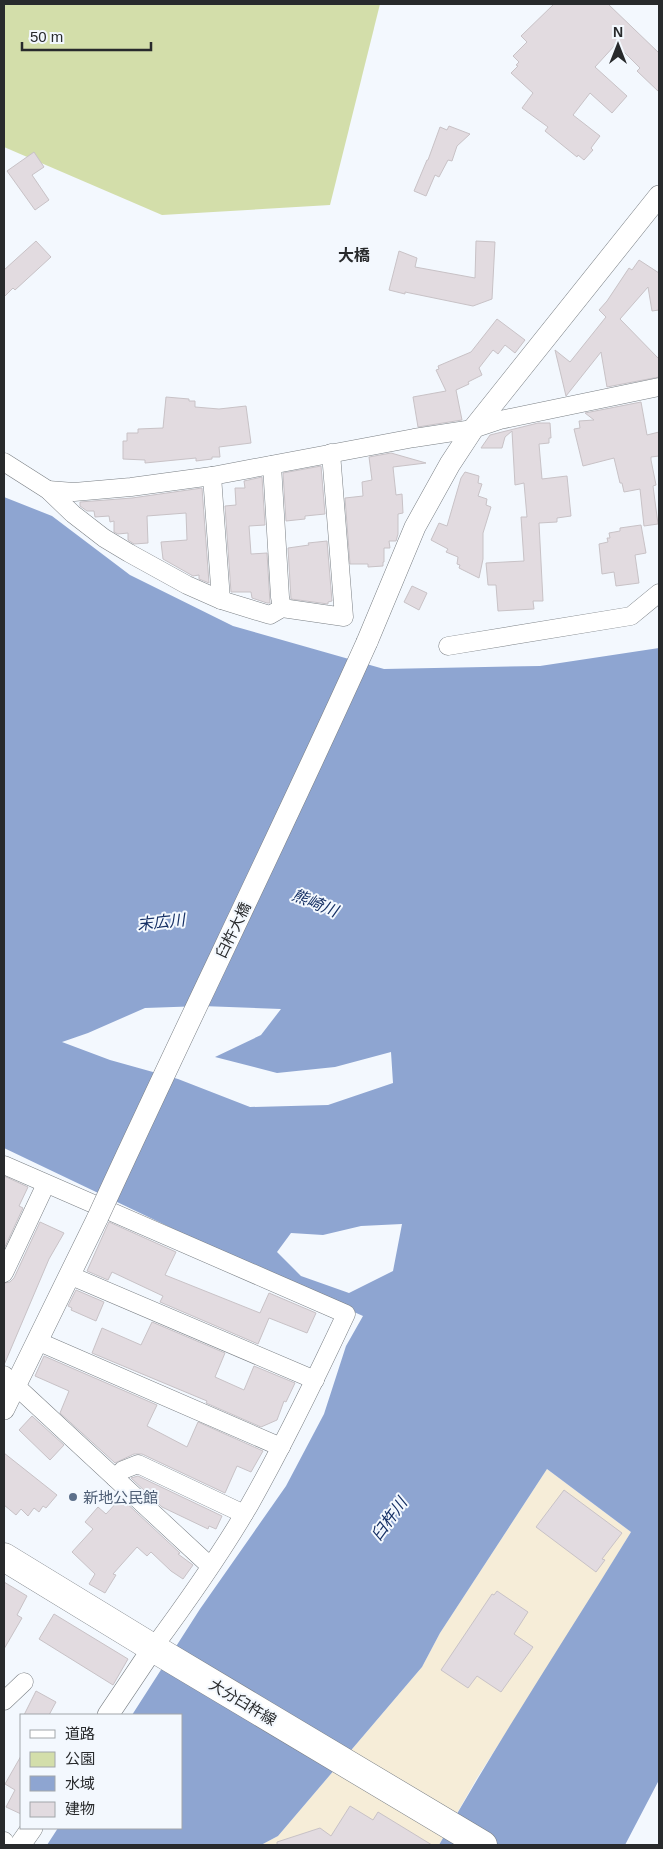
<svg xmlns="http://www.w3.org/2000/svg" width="663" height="1849" font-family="Helvetica,'Noto Sans JP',sans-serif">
	<rect width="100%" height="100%" fill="#f3f8fe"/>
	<path fill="#f6edd8" d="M547 1469 631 1532 555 1656 477 1778 439 1845H261L278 1836 422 1667 440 1633Z"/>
	<path fill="#d3deaa" d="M4 4H380L330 205 162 215 4 147Z"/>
	<path fill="#8ea5d1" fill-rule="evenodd" d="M4 497 52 516 130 575 233 626 384 669 540 666 659 648V1780L625 1845H439C499 1739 567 1636 631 1532L547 1469 440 1633 422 1667 278 1836 261 1845H47L58 1828H181V1715H132L200 1609 286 1486 324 1414 346 1346 363 1316 251 1266 4 1148ZM202 1006 281 1009 261 1035 215 1057 277 1073 335 1067 391 1052 393 1083 328 1105 250 1107 178 1079 110 1060 62 1042 88 1033 145 1008ZM402 1224 393 1271 349 1293 301 1276 277 1252 291 1233 323 1235 361 1226Z"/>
	<g fill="#e2dbe0" stroke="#c8c2c6">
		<path d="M554 4H608L659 53V92L637 71 640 68 616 44 595 67 627 96 612 113 590 93 573 115 600 136 591 148 593 150 584 160 578 155 577 157 545 131 548 127 522 108 533 93 511 73 518 66 516 65 519 62 513 56 527 42 521 36Z"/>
		<path d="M449 126 470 134 457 146 452 161 448 160 439 177 435 175 426 196 414 191 427 160H428L440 127 447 130Z"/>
		<path d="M34 152 44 167 32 175 49 200 35 210 7 171Z"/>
		<path d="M36 241 51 257 15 290 13 288 4 297V270Z"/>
		<path d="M476 241 495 242 492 299 473 306 405 292V294L389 290 399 251 417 258 415 267 475 278Z"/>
		<path d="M639 260 659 273V310L652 311 648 287 620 319 659 359V377L607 387 601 352 566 396 555 350 570 362 606 317 599 310 607 301 629 268 632 270Z"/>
		<path d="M497 319 525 340 515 353 505 345 498 354 493 350 479 368 482 375 468 382 469 384 456 390 462 420 418 427 413 397 446 391 436 370 439 369 438 366 471 352Z"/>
		<path d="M166 397 189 399V401H195V407L219 409 246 406 251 443 219 447 220 457H212V459L196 461V458L145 463V460L123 459V441H127V433H138V429L163 428Z"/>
		<path d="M641 402 647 435 659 432V456L651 457V460L656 485 653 486 658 524 644 526 640 489 624 492 622 483H620L614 458 583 466 574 429 580 428 579 421 594 420 585 413Z"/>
		<path d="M538 423H550L551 438H549V443L539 444 542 479 567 476 571 516 557 518V522L539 523 543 601H533L534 609 498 611 496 585H488L486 563 524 561 521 517H527L524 483 515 485 512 431 505 437 502 448H481L490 435Z"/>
		<path d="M391 453 426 463 393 467 396 495 402 494 403 513 398 514V534L396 541H389L390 548H384V562H383V566L368 567V564H350L345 498 363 496 362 482 372 480 369 457Z"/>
		<path d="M321 466 325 514 305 516V519L286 521 283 473Z"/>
		<path d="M465 472 479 476 478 483 482 484 478 496 487 499 486 505 491 507 483 533V559L479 578 459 568 460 565 457 564 458 557 446 552 448 549 431 540 439 523 447 526 461 478Z"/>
		<path d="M262 477 265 525 249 526 251 554 267 553 270 603H267L252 598 251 592H231L225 506 236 505 235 488H245L244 481Z"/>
		<path d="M202 488 209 583 199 579V575L193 576 163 559 161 542 187 540 186 513 147 516 148 543 134 544 128 540V533L118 534 114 532V521L110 522 109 516 95 517 94 511H87L80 506V502L132 498Z"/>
		<path d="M641 525 646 553 635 555 639 583 616 586 614 572 602 574 599 544 608 542 607 538H610L609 533 620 531V528Z"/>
		<path d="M327 541 332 601 328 602V604L291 599 288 548 309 545 308 543Z"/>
		<path d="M412 586 427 593 419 610 404 602Z"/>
		<path d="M4 1176 28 1187 19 1206 23 1208 4 1249Z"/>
		<path d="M40 1222 64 1233 49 1259 4 1365V1283L10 1282 14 1278Z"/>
		<path d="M109 1222 176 1252 165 1275 260 1313 269 1293 316 1313 307 1333 269 1318 258 1344 160 1302 163 1296 112 1272 108 1280 87 1271Z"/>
		<path d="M76 1290 104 1302 96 1321 71 1310 72 1308 68 1306Z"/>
		<path d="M152 1322 225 1353 215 1377 244 1390 254 1366 295 1383 286 1402 284 1401 277 1420 261 1427 206 1403 207 1401 92 1353 102 1328 141 1345Z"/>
		<path d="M44 1356 157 1405 147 1426 187 1447 198 1422 263 1451 251 1472 237 1466 225 1493 142 1454H134L115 1463 60 1413 69 1391 35 1376Z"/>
		<path d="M32 1416 64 1445 50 1460 19 1430Z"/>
		<path d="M4 1453 57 1495 46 1508 43 1506 39 1512 34 1508 28 1516 21 1509 16 1515 4 1505Z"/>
		<path d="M138 1476 222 1516 216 1529 209 1526 208 1529 162 1507 131 1478Z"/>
		<path d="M564 1490 622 1533 602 1559 605 1560 596 1572 536 1527Z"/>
		<path d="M121 1498 180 1553 178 1554 193 1565 183 1579 171 1571 151 1552 147 1556 137 1547 113 1574 116 1575 105 1593 89 1584 95 1574 72 1552 93 1529 85 1522 98 1507 106 1514Z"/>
		<path d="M4 1582 27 1596 17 1615 22 1618 4 1649Z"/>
		<path d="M497 1591 528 1612 514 1634 533 1647 501 1692 477 1676 468 1688 441 1670 492 1594 494 1595Z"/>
		<path d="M54 1614 128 1659 113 1685 39 1639Z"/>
		<path d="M36 1691 56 1702 49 1715H24Z"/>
		<path d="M21 1756V1814L6 1807 15 1790 5 1784Z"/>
		<path d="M350 1806 373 1820 378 1812 432 1845H277V1842L320 1828 331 1836Z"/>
	</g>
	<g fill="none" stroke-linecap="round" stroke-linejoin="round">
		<defs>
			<g id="minor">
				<path d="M4 462 48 490 73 514 104 538 129 553 187 585 221 600 270 615 282 608 344 617 331 453"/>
				<path d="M272 465 280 597 282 608"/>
				<path d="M212 476 221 600"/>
				<path d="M48 490 74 492 131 487 212 476 414 438 473 429 500 420 659 387"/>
				<path d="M448 646 631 616 659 593"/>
				<path d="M4 1165 346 1314C316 1378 285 1442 250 1504 221 1554 187 1602 153 1648"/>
				<path d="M4 1273 46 1184"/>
				<path d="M69 1275 315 1380"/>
				<path d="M37 1341 281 1447"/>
				<path d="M4 1375 210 1566"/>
				<path d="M115 1478 123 1470 138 1464 244 1514"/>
				<path d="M4 1701 24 1682"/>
				<path d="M4 1841 5 1845"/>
			</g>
			<g id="tertiary">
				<path d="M367 642 415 527 450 464 473 429 659 196"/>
				<path d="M4 1409 98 1217"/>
				<path d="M108 1715 153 1648"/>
				<path d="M20 1845 32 1828"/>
			</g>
			<path id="primary" d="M4 1557 153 1648 483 1845"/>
		</defs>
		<use href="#minor" stroke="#7a7f84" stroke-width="19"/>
		<use href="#tertiary" stroke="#7a7f84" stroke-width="22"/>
		<use href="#primary" stroke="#7a7f84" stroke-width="29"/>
		<use href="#minor" stroke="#fff" stroke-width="18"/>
		<use href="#tertiary" stroke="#fff" stroke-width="21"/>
		<use href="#primary" stroke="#fff" stroke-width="28"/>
		<defs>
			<path id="tertiary-bridge" d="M98 1217C186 1025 280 835 367 642"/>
		</defs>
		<use href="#tertiary-bridge" stroke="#7a7f84" stroke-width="22" stroke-linecap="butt"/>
		<use href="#tertiary-bridge" stroke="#fff" stroke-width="21"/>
	</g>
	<circle fill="#5c6f8a" stroke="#f3f8fe" stroke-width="2" cx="73" cy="1497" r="5"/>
	<g text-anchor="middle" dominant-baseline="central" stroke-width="4" stroke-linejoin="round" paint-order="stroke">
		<g font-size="15" fill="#282a2c" stroke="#f3f8fe">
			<text transform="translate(233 930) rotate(-64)">臼杵大橋</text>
			<text transform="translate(243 1702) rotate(31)">大分臼杵線</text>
		</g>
		<g font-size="15" fill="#4e5e75" stroke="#f3f8fe" text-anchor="start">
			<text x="83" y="1497">新地公民館</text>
		</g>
		<g font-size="16" font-weight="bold" fill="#282a2c" stroke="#f3f8fe">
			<text x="354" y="255">大橋</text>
		</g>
		<g font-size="16" font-style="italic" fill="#163065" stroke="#f3f8fe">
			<text transform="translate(315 903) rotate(22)">熊崎川</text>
			<text transform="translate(161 922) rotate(-6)">末広川</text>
			<text transform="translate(389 1519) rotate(-54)">臼杵川</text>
		</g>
	</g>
	<rect width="663" height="1849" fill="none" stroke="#282a2c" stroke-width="10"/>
	<rect x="20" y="1714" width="162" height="115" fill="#f3f8fe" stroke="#a2a6aa"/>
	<rect x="30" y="1730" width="25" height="8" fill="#ffffff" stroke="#a2a6aa"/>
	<text x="65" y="1739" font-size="15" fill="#282a2c">道路</text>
	<rect x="30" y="1752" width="25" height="15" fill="#d3deaa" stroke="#a2a6aa"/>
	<text x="65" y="1764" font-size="15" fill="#282a2c">公園</text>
	<rect x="30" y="1776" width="25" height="15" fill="#8ea5d1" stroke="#a2a6aa"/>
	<text x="65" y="1789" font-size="15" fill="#282a2c">水域</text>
	<rect x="30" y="1802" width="25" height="15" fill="#e2dbe0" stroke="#a2a6aa"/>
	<text x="65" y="1814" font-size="15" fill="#282a2c">建物</text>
	<g transform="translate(618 45)" stroke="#f3f8fe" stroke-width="4" paint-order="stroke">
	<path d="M0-4L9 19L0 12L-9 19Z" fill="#282a2c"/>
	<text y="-8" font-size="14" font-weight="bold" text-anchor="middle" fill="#282a2c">N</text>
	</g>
	<path d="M22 42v8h129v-8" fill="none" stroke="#282a2c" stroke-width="2.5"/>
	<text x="30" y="42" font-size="15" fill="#282a2c" stroke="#f3f8fe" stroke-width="4" paint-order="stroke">50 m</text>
</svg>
